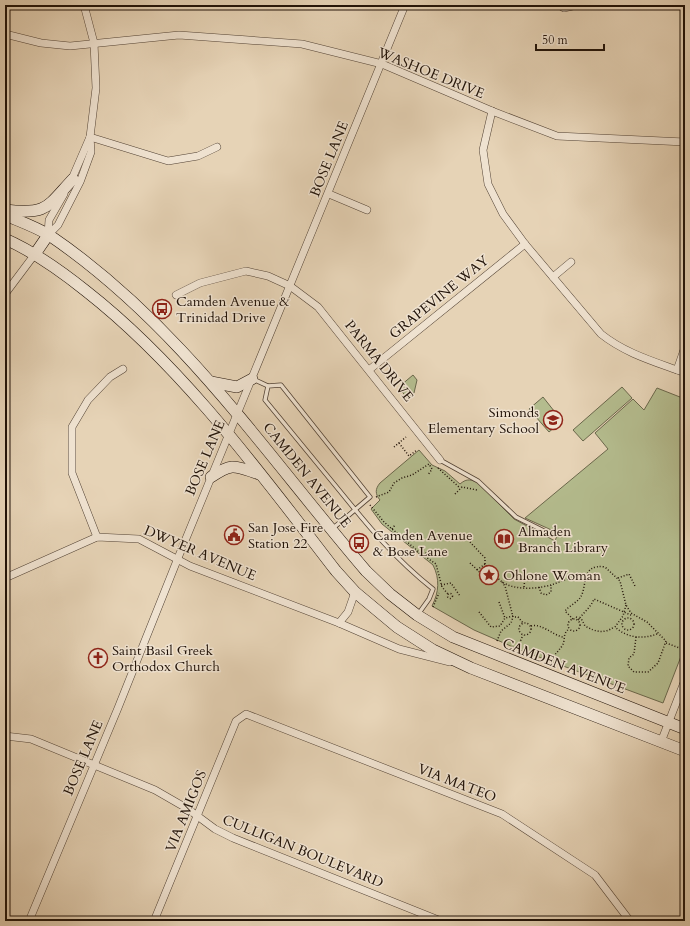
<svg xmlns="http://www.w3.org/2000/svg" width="690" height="926" font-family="Cardo,serif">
	<rect width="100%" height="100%" fill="#e6d3b6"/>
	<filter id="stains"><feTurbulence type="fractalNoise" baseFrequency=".005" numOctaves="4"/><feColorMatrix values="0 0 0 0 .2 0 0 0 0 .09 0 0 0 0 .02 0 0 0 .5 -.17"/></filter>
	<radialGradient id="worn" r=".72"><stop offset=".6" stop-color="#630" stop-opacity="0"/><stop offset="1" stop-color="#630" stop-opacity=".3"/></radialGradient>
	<g fill="#b4bc8e" stroke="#6a674b">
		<path d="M413 375 417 380 414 393 407 398 400 389V386Z"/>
		<path d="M622 387 632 398 583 441 573 430Z"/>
		<path d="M657 388 685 399V646L663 703 520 650 474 630 432 606C439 592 440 579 433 565L382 524 371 509 380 500C375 494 375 489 380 483L419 450 432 465 445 471 460 484C466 479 469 479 477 482L514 519 555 541 558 533 525 518 608 449 595 433 633 399 644 410Z"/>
		<path d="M543 397 562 421 549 432 529 409Z"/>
	</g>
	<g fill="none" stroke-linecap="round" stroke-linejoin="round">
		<defs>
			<g id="lane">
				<path d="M253 379 268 386"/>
				<path d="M440 460 478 481 516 517 550 534"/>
				<path d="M333 528C346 518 358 507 370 497L281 385 268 386 265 400C290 430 314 460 339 490 369 527 395 559 433 589L429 599 419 613"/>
			</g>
			<g id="street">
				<path d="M559 5 564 8 577 5"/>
				<path d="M5 34 41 43 70 46 179 35 302 44 382 64 492 111 557 136 685 142"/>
				<path d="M492 111 483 150 488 184 503 214 525 244 601 334C626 354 656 362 685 373"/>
				<path d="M90 137 168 161 198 156 217 147"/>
				<path d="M71 181 90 137"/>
				<path d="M329 194 367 210"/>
				<path d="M48 235 58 225 80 182 91 152 90 137 96 88 94 43 84 5"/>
				<path d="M48 235 49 220 64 194"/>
				<path d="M553 277 571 262"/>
				<path d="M5 294 35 254"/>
				<path d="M176 295 200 283 246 271 268 276 290 286 318 307 440 460"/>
				<path d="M369 370 525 244"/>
				<path d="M677 370 685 347"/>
				<path d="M97 537 72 473V427L88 400 110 377 123 369"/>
				<path d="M5 578 97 537 139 539 190 566 339 623 399 649 450 662"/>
				<path d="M339 623 348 612 355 592"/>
				<path d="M5 736 31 739 155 790 188 809 215 829 233 838 441 921"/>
				<path d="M661 742 685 680"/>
				<path d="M684 797 685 793"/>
				<path d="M29 921 118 708 178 558 405 5"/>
				<path d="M154 921 236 721 246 714 502 814 595 875 630 921"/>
			</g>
			<g id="secondary">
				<path d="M5 210C47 215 46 208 73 179"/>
				<path d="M5 215C19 221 36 227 49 235 180 324 265 453 366 571L390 594 417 615 453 637 685 729"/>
				<path d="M5 239C35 252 61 271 86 291 183 367 261 474 336 571L355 592 397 627 433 650 471 668 685 751"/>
				<path d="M35 254 48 235"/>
				<path d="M211 382 237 387 252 379"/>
				<path d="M211 477C233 462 235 466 259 474"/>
			</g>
		</defs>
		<use href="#lane" stroke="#524234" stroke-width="5"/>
		<use href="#street" stroke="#524234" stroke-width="8"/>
		<use href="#secondary" stroke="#201208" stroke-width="12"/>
		<g stroke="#201208" stroke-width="1.5" stroke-dasharray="1 2" stroke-linecap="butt">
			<path d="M399 443 409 456 417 450"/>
			<path d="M394 447 406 437"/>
			<path d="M438 468 460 488"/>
			<path d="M455 494 462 487 477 490"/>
			<path d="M376 497 389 492 394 483 402 478 412 475 429 464 432 469 428 475"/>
			<path d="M370 505 384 522 420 553H439"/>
			<path d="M392 529 395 525"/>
			<path d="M470 542 485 558V564C490 570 496 577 502 582 516 591 539 589 554 584 564 580 573 576 584 579"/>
			<path d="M420 553 436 564 442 587 448 594"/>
			<path d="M470 563 486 578 497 577"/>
			<path d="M477 570 485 564"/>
			<path d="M554 572 558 582"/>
			<path d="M618 578 629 574 635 586"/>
			<path d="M502 582 505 586 513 617H518L523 623"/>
			<path d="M441 585 451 583 460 596H459"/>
			<path d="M524 587 525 577"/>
			<path d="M539 587 541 593 546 595 551 592V585"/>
			<circle cx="450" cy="596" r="2.5"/>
			<path d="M499 602 505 618"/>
			<path d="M626 605 623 616 615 627C627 638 644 640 659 633"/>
			<path d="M433 607 439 593"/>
			<path d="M479 612 491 627 500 626 505 618 513 616"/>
			<path d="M576 617 582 620 585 626C596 632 604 634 614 627"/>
			<circle cx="628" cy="624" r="6"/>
			<circle cx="574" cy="625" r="6"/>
			<path d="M573 619 565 611C569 606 576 603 580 598 588 587 580 563 605 567L620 581 626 605 631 613 647 622 666 641 658 663 648 672H634L628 666 629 658 634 654 636 637"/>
			<path d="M578 620C583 613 591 607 594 599L633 616"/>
			<circle cx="525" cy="629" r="6"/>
			<path d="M531 626C542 623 552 635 563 637"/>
			<path d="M497 641 501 631 511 623 513 617"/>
			<path d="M666 643 685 650"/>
			<path d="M517 649 523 635"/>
			<path d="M551 662C554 654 558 652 562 646 566 640 562 634 569 629"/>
		</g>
		<use href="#lane" stroke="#efe2d0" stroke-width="3.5"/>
		<use href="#street" stroke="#efe2d0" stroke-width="7"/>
		<use href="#secondary" stroke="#efe2d0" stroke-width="11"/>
	</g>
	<defs>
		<symbol id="bus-ring" viewBox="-11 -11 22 22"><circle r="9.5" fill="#efe2d0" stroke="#8f2418" stroke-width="1.5"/><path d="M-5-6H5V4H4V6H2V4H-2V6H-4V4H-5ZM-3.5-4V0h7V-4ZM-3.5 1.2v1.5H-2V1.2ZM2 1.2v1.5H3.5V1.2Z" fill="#8f2418"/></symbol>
		<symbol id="school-ring" viewBox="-11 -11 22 22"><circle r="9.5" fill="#efe2d0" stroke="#8f2418" stroke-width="1.5"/><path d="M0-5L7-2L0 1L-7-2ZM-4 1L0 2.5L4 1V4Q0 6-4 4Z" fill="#8f2418"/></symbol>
		<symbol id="civic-ring" viewBox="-11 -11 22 22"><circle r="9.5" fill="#efe2d0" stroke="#8f2418" stroke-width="1.5"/><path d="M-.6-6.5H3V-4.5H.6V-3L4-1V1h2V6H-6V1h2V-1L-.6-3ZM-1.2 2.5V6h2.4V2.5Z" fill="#8f2418"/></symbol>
		<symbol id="library-ring" viewBox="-11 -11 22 22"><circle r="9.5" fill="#efe2d0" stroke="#8f2418" stroke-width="1.5"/><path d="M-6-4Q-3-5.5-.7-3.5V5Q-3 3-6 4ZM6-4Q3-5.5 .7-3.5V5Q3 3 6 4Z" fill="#8f2418"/></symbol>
		<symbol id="sight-ring" viewBox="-11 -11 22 22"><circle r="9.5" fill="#efe2d0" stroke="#8f2418" stroke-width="1.5"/><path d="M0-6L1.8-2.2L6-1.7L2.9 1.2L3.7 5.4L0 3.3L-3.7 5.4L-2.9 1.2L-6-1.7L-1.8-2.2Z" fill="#8f2418"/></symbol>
		<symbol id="church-ring" viewBox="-11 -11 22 22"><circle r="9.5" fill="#efe2d0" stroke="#8f2418" stroke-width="1.5"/><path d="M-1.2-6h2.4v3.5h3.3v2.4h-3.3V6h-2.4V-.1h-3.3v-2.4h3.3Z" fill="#8f2418"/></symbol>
	</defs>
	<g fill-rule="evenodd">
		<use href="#bus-ring" x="151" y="298" width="22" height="22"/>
		<use href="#school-ring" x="542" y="409" width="22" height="22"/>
		<use href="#civic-ring" x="223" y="524" width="22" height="22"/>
		<use href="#library-ring" x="493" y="528" width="22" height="22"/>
		<use href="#bus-ring" x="348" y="532" width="22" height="22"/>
		<use href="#sight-ring" x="478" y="564" width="22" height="22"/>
		<use href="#church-ring" x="87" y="647" width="22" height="22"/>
	</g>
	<g text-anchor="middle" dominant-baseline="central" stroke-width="3" stroke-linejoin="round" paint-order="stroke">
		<g font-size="14" fill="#201208" stroke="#efe2d0">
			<text transform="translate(431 73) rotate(22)">WASHOE DRIVE</text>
			<text transform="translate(329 159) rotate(-68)">BOSE LANE</text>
			<text transform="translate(439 297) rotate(-39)">GRAPEVINE WAY</text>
			<text transform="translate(379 361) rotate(51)">PARMA DRIVE</text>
			<text transform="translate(205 458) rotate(-67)">BOSE LANE</text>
			<text transform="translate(307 475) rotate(51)">CAMDEN AVENUE</text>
			<text transform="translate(200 553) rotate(23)">DWYER AVENUE</text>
			<text transform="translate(564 666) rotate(21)">CAMDEN AVENUE</text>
			<text transform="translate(83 758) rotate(-67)">BOSE LANE</text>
			<text transform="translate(457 783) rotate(21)">VIA MATEO</text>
			<text transform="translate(186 811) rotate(-68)">VIA AMIGOS</text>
			<text transform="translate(303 851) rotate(22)">CULLIGAN BOULEVARD</text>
		</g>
		<g font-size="14" fill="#201208" stroke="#efe2d0" text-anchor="start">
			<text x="176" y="301">Camden Avenue &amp;<tspan x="176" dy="16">Trinidad Drive</tspan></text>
			<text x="539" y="412" text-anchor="end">Simonds<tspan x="539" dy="16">Elementary School</tspan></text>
			<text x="248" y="527">San Jose Fire<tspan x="248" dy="16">Station 22</tspan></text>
			<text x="518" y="531">Almaden<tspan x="518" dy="16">Branch Library</tspan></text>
			<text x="373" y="535">Camden Avenue<tspan x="373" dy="16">&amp; Bose Lane</tspan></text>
			<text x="503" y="575">Ohlone Woman</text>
			<text x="112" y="650">Saint Basil Greek<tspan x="112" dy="16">Orthodox Church</tspan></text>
		</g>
	</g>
	<rect width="690" height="926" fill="none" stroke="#e6d3b6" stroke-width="20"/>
	<rect x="6" y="6" width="678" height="914" fill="none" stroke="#201208" stroke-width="2"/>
	<rect x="10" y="10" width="670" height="906" fill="none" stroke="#201208"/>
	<path d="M536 44v6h68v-6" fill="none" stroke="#201208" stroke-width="2"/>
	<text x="542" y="44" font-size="12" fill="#201208" stroke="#efe2d0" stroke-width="3" paint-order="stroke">50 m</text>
	<rect width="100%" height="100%" filter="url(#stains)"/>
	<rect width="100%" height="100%" fill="url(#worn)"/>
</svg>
